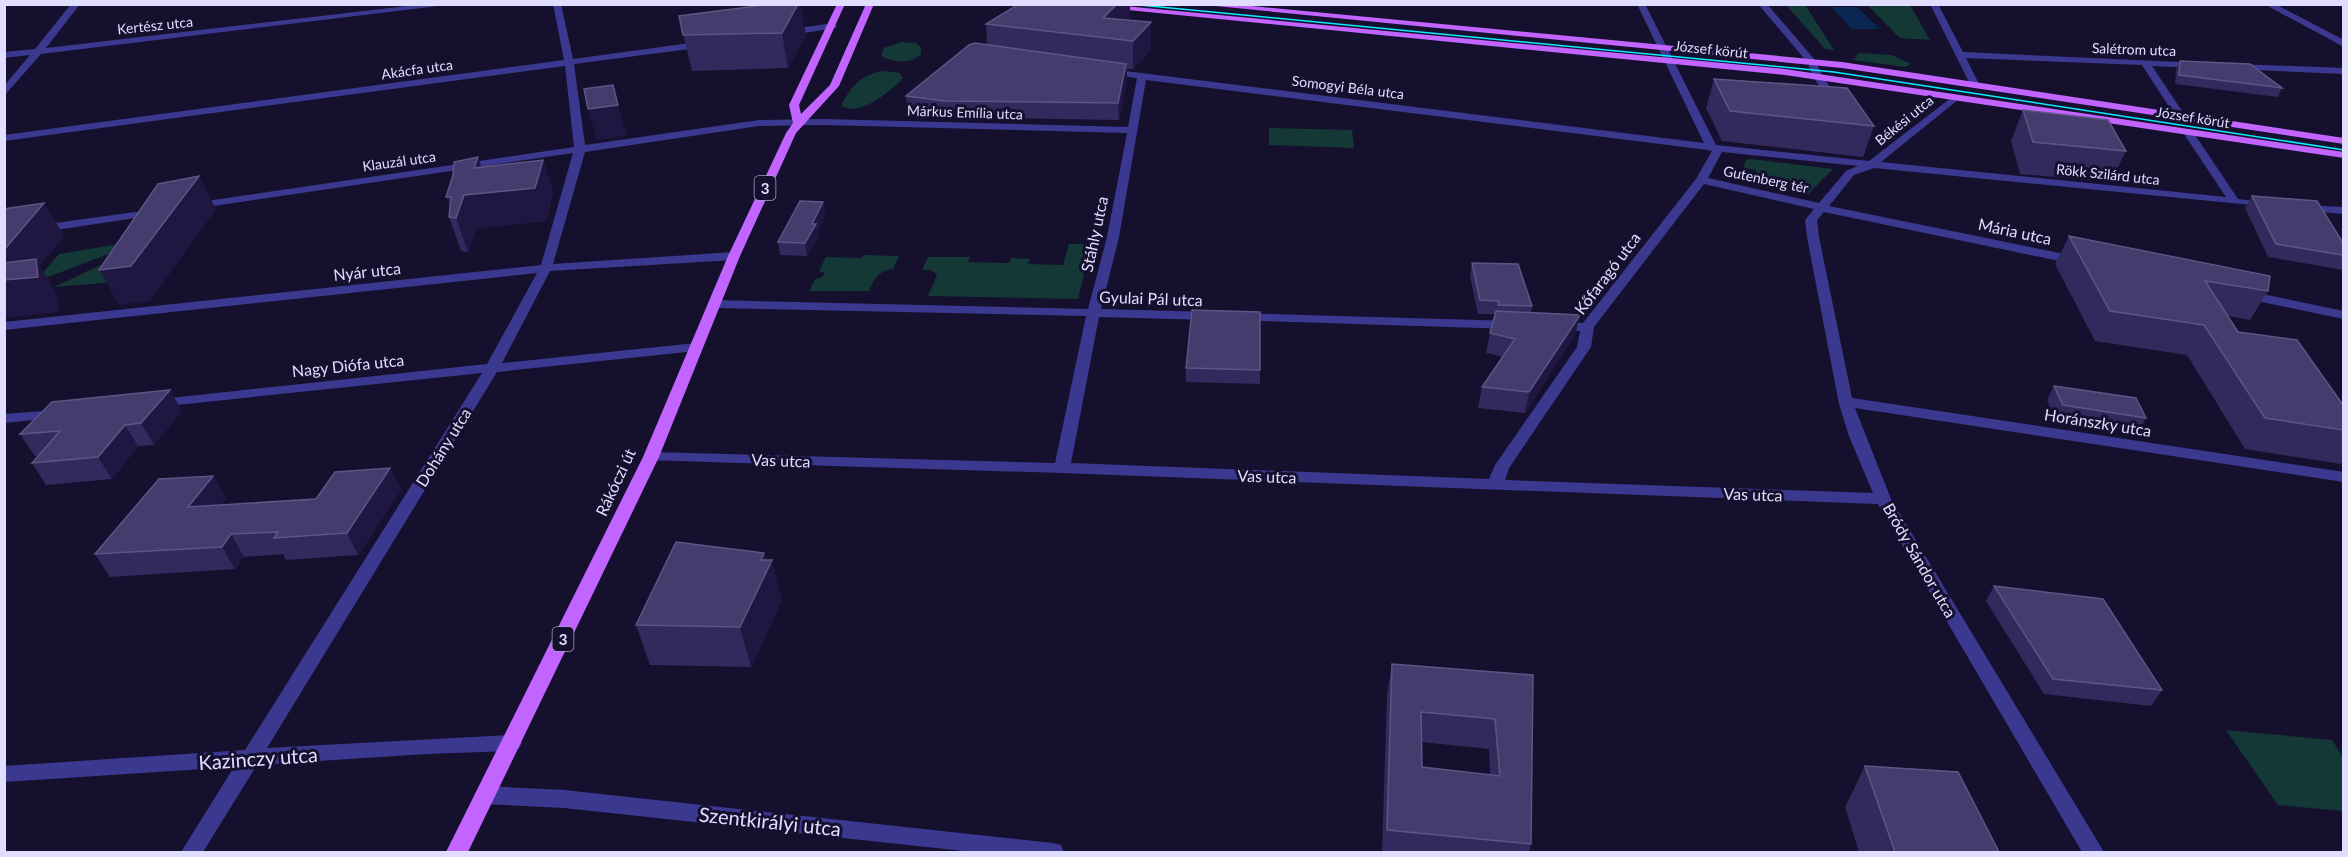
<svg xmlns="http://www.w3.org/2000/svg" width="2348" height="857" font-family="Lato,sans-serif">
	<rect width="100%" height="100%" fill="#15102e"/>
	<g fill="#133836">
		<path d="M1786 5H1805L1834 50 1825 49Z"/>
		<path d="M1867 5H1910L1930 40 1900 38Z"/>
		<path d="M901 42 916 43 921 48V54C911 64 895 63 883 57L881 55 884 48Z"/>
		<path d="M1859 53 1892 55 1911 64 1905 67 1853 60Z"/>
		<path d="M885 71 900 73 903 78C890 92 860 117 841 106 850 87 862 73 885 71Z"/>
		<path d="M1269 128 1352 130 1354 148 1269 145Z"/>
		<path d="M1751 159 1833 169 1807 195 1749 184 1756 170 1743 168 1746 160Z"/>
		<path d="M148 239 35 282 59 254Z"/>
		<path d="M154 240 127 281 54 287Z"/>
		<path d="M1069 244H1091L1078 299 928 296 937 275 931 270H922L928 257H970L968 262 1009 263 1011 258 1030 259 1028 264 1063 265Z"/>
		<path d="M864 255 899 256 893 269C878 271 875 278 869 291H809L815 279 822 277 825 273 819 271 826 257 862 258Z"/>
		<path d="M2226 730 2332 740 2343 757V811L2278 805Z"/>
	</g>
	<path fill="#0a2653" d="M1831 7H1857L1880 29H1852Z"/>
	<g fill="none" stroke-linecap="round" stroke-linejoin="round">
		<g fill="#3b398f" fill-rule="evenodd">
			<path d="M71 4H80L46 48 424 4H455L41 54 4 96V86L30 55 4 58V52L35 49Z"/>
			<path d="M553 4H561L573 59 705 41 710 44 705 47 574 64 585 145 759 120 824 119 1128 127 1137 78 1106 74V70L1109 69 1704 143 1637 4H1645L1716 145 1869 161 1956 94 1961 97 1959 99 1881 162 2226 197 2182 131 2191 129 2238 199 2272 203V207L1874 168 1854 175 1829 206 2079 257 2085 261 2079 265 1824 212 1817 220 1819 237 1852 398 2344 472V482L1855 408 1891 499 2104 852H2082L1878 504 1062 473 646 460 643 457 651 452 1055 463 1086 316 714 308 707 304 714 300 1088 309 1107 237 1127 133 824 125 759 126 585 152 553 264 734 252 740 256 734 260 550 271 502 363 696 343 703 347 696 351 497 372 267 748 512 735 519 737 522 743 519 749 512 751 426 754 257 765 203 852H181L234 767 4 782V766L245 750 482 373 157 407 152 406 150 403 152 400 487 364 537 273 4 330V322L541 265 573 153 193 209 187 206 193 203 574 147 565 66 4 141V135L564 60ZM1146 80 1708 150 1712 151 1696 179 1583 323 1557 322 1550 326 1557 330 1580 331 1577 347 1495 465 1489 479 1071 463 1099 317 1209 320 1216 316 1209 312 1101 309 1119 237ZM1722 152 1858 166 1846 171 1819 203 1708 178ZM1704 184 1814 209 1805 220 1807 237 1839 404 1849 436 1873 493 1505 480 1509 468 1591 347 1594 327Z"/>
			<path d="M1758 4H1767L1815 60 1823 77 1840 101 1839 103H1831L1813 77 1808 63Z"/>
			<path d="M1930 4H1938L1963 52 2200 63 2202 65 2197 68 2152 66 2186 117 2177 119 2142 65 1966 58 1979 84 1971 86Z"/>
			<path d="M2264 4H2275L2344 40V47Z"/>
			<path d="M833 23 837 26 836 28 785 36 781 33 785 30Z"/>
			<path d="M2235 64 2344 68V74L2232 69 2230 67Z"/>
			<path d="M2304 205 2344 207V214L2300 210V206Z"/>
			<path d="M157 209 161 210V214L4 238V230Z"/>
			<path d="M2243 290 2344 311V319L2238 297 2237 294 2238 291Z"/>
			<path d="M1239 313 1512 321 1519 325 1512 329 1234 320 1232 317 1234 314Z"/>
			<path d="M58 410 65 414 63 417 4 423V414Z"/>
			<path d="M486 786 564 790 1053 843 1061 845 1064 852H973L564 808 486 804 479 801 476 795 479 789Z"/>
		</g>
		<g fill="#c264ff" fill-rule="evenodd">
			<path d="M837 4H845L799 105 801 114 830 85 866 4H874L839 86 796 133 740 256 659 457 468 852H446L643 457 728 256 786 133 793 123 789 105Z"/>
			<path d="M1067 4H1103L1785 69 2344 152V158L1785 75Z"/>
			<path d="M1195 4H1231L1842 62 2344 138V144L1842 68Z"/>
		</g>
		<path stroke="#09ebff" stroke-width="1.5" d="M1129 4 1834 72 2344 150"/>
	</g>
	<g fill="#32295c" fill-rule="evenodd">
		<path d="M679 16 806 35 788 68 692 71Z"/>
		<path d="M1130 17 1128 20 1151 50 1133 69H1127V80L1119 120 946 117 908 113 906 96 987 45 986 24Z"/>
		<path d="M2180 61 2282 88 2278 97 2175 84 2176 70Z"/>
		<path d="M1714 79 1874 126 1863 157 1722 141 1706 108Z"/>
		<path d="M2023 110 2126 151 2111 182 2020 174 2011 141Z"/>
		<path d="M543 160 553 192 546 221 476 228 468 252 461 251 449 217 453 175 482 167Z"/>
		<path d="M2252 196 2343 243V270L2268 257 2245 208Z"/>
		<path d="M826 215 817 231 818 237 807 256 780 255 778 242Z"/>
		<path d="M2069 236 2268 291 2250 320 2228 316 2238 332 2343 405V461L2341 464 2245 449 2187 355 2095 341 2055 264Z"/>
		<path d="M1472 263 1532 306 1531 312 1580 315 1575 335 1525 413 1478 408 1482 387 1503 357 1486 353 1490 333 1495 314H1478L1470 276Z"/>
		<path d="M1186 368 1260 370V384L1186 382Z"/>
		<path d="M2054 386 2146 418 2138 432 2056 420 2047 400Z"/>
		<path d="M182 411 154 445 138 446 112 479 46 485 32 463 38 456H35L20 434Z"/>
		<path d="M390 468 401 490 358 555 286 560 283 554 244 557 235 569 110 577 95 554 213 476 226 498 220 505 316 499Z"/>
		<path d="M764 553 782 600 751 667 650 665 636 625Z"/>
		<path d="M1994 586 2162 690 2151 706 2044 694 1986 601Z"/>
		<path d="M1392 664 1533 675 1531 844 1529 852H1382L1387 694ZM1421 742 1489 749 1490 775 1422 767Z"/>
		<path d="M1865 766 1999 852H1859L1845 807Z"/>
	</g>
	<g fill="#1f1742">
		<path d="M798 4H801L806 35 788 68 782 33Z"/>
		<path d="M1117 4H1130V17L1110 39 1103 18Z"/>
		<path d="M1151 22V50L1133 69V41Z"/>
		<path d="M1126 64 1127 80 1119 120 1118 103Z"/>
		<path d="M618 105 627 136 597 140 588 109Z"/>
		<path d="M478 157 489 189 543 160 553 192 546 221 476 228 468 252 456 218H453L446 197 474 168Z"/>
		<path d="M199 176 216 209 150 301 119 305 99 270Z"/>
		<path d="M823 202 826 215 817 231 818 237 807 256 805 243 812 224Z"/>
		<path d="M44 203 64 236 40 266 57 294 59 312 4 318V250Z"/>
		<path d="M1580 315 1575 335 1525 413 1529 392Z"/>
		<path d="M170 390 182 411 154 445 141 423Z"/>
		<path d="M125 425 138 446 112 479 98 457Z"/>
		<path d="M390 468 401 490 358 555 347 533Z"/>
		<path d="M213 476 226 498 202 529 188 507Z"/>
		<path d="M231 534 244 557 235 569 222 547Z"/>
		<path d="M764 553 768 567 772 560 782 600 751 667 740 627Z"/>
	</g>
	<g fill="#453c6e" stroke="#5d5584" stroke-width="1.5" fill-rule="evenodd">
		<path d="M771 4H798L782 33 683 35 679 16Z"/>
		<path d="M1019 4H1117L1103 18 1151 22 1133 41 986 24Z"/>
		<path d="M975 43 1126 64 1118 103 944 101 906 96 969 45Z"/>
		<path d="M2180 61 2250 64 2282 88 2179 75Z"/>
		<path d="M1714 79 1847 88 1874 126 1730 111Z"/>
		<path d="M613 85 618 105 588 109 584 89Z"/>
		<path d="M2023 110 2108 120 2126 151 2033 142Z"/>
		<path d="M478 157 474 168 543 160 535 188 464 195 456 218 449 217 451 197H446L453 175 454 162Z"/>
		<path d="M199 176 131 266 99 270 158 184Z"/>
		<path d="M2252 196 2317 201 2343 243V255L2276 244Z"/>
		<path d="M800 201 823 202 812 224H816L805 243 778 242Z"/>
		<path d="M44 203 4 250V209Z"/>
		<path d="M2069 236 2270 276 2268 291 2205 281 2238 332 2297 340 2343 405V430L2265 418 2204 325 2110 311Z"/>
		<path d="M36 259 38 277 4 280V263Z"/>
		<path d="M1472 263 1518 264 1532 306 1498 305 1499 301 1480 300Z"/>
		<path d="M1192 310 1260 312V370L1186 368Z"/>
		<path d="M1496 311 1580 315 1529 392 1482 387 1515 339 1490 333Z"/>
		<path d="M2054 386 2136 398 2146 418 2063 405Z"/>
		<path d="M170 390 141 423 125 425 98 457 32 463 60 431 20 434 52 402Z"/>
		<path d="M390 468 347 533 274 538 278 532 231 534 222 547 95 554 159 479 213 476 188 507 316 499 335 472Z"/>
		<path d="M676 542 764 553 761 560H772L740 627 636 625Z"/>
		<path d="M1994 586 2103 599 2162 690 2053 679Z"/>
		<path d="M1392 664 1533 675 1531 844 1387 830ZM1421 712 1495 719 1500 776 1422 767Z"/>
		<path d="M1865 766 1958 772 1999 852H1895Z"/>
	</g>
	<g text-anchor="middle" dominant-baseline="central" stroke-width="6" stroke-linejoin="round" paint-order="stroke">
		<g font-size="14" fill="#e0ddff" stroke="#15102e">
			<text transform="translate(155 25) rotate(-6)">Kertész utca</text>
			<text transform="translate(1711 49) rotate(6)">József körút</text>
			<text transform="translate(2134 49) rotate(2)">Salétrom utca</text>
			<text transform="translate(417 69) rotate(-8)">Akácfa utca</text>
			<text transform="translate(1348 87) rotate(7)">Somogyi Béla utca</text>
			<text transform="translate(965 112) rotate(2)">Márkus Emília utca</text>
			<text transform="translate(2193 117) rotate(9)">József körút</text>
			<text transform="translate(1904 120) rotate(-39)">Békési utca</text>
			<text transform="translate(399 161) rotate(-8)">Klauzál utca</text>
			<text transform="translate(2108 174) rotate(6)">Rökk Szilárd utca</text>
			<text transform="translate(1766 179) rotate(12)">Gutenberg tér</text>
		</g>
		<g fill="#15102e" stroke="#a3a0c0" stroke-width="1.5">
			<rect x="754.5" y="176" width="21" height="24" rx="4.5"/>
			<rect x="552.5" y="627" width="21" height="24" rx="4.5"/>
		</g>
		<g font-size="15" font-weight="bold" fill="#e0ddff">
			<text x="765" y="188">3</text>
			<text x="563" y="639">3</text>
		</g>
		<g font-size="16" fill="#e0ddff" stroke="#15102e">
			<text transform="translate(2015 231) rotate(12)">Mária utca</text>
			<text transform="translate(1094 234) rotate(-78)">Stáhly utca</text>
			<text transform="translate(367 271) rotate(-6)">Nyár utca</text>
			<text transform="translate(1607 273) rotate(-53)">Kőfaragó utca</text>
			<text transform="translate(1151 298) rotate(2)">Gyulai Pál utca</text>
			<text transform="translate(348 365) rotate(-6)">Nagy Diófa utca</text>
			<text transform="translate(2098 422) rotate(9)">Horánszky utca</text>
			<text transform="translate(443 447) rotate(-58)">Dohány utca</text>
			<text transform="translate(781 460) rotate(2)">Vas utca</text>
			<text transform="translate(1267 476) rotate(2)">Vas utca</text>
			<text transform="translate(615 482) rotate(-65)">Rákóczi út</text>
			<text transform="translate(1753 494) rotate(2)">Vas utca</text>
			<text transform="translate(1920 560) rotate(60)">Bródy Sándor utca</text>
		</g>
		<g font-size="20" fill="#e0ddff" stroke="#15102e">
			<text transform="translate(258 758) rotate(-4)">Kazinczy utca</text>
			<text transform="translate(770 821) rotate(6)">Szentkirályi utca</text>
		</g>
	</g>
	<rect width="2348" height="857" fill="none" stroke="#e0ddff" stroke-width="12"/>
</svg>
